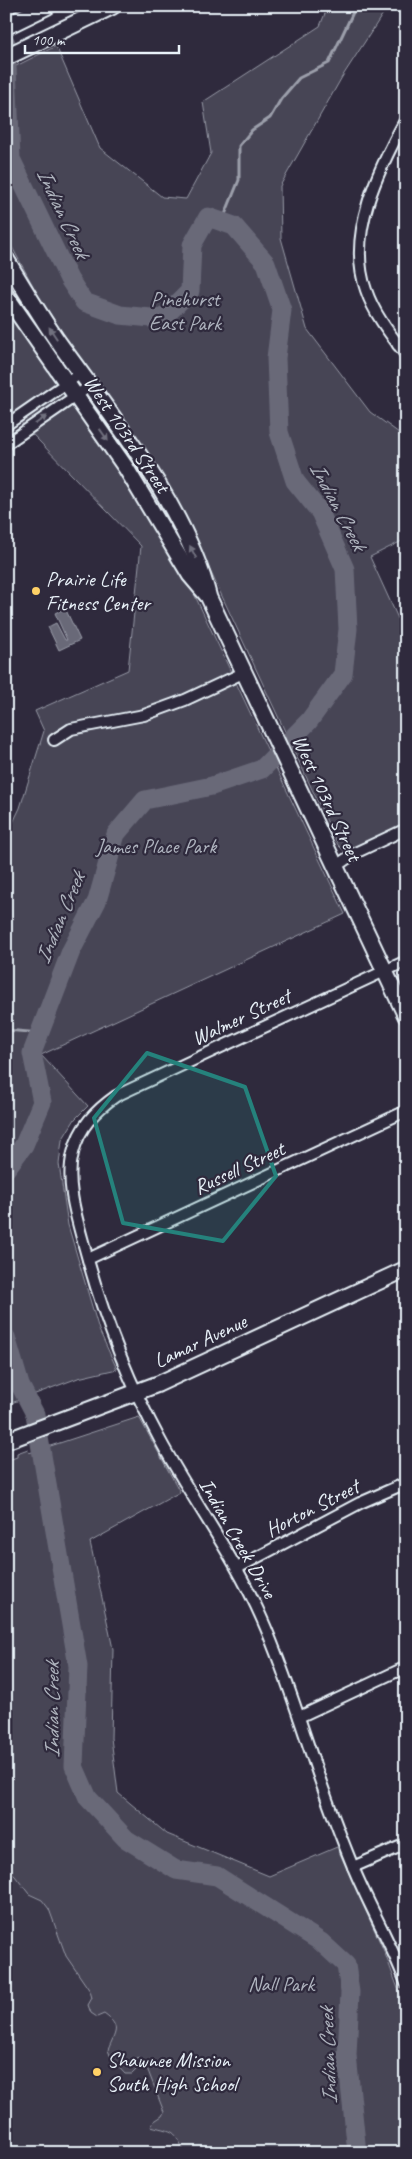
<svg xmlns="http://www.w3.org/2000/svg" width="412" height="2159" font-family="Caveat,sans-serif">
	<rect width="100%" height="100%" fill="#2f2a3d"/>
	<filter id="ink" filterUnits="userSpaceOnUse"><feTurbulence type="fractalNoise" baseFrequency=".02" numOctaves="2"/><feDisplacementMap in="SourceGraphic" scale="10" xChannelSelector="R" yChannelSelector="G"/><feConvolveMatrix kernelMatrix="1 2 1 2 8 2 1 2 1" color-interpolation-filters="sRGB"/></filter>
	<g filter="url(#ink)">
		<path fill="#3b3749" d="M6 1835 223 2153H6Z"/>
		<g fill="#464455" stroke="#979aa6">
			<path d="M328 6H388L342 77 280 186 281 238 307 329 370 412 406 438V539L370 557 406 636V746L402 758 406 763V823L349 850H343L338 845 199 547 176 502 121 416 79 358 38 295 6 236V71L56 46 100 148 162 197 186 199 211 153 203 102 320 26Z"/>
			<path d="M6 305 82 411 189 583 345 914 41 1055 88 1106 75 1119 62 1140 59 1164 68 1225 99 1330 117 1369 78 1378 6 1405V837L20 808 44 731 35 711 128 670 141 546 6 407Z"/>
			<path d="M139 1417 180 1492 90 1542 113 1649 111 1738 118 1793 167 1834 269 1876 337 1847 384 1951 406 2010V2153H185C173 2128 176 2133 151 2126L153 2122 162 2116 164 2112 145 2063 138 2058 136 2061V2070L132 2074H125L112 2060 108 2050C115 2032 122 2027 104 2014L97 2017 91 2013 88 2005 92 1998 90 1991 66 1956 49 1909 42 1900 29 1894 15 1876 6 1868V1461L17 1457V1453L28 1449 29 1453Z"/>
		</g>
		<path fill="#696978" stroke="#9c9fab" d="M65 608 80 640 59 650 48 627 56 623 65 640H67L55 613Z"/>
		<g fill="none" stroke-linecap="round" stroke-linejoin="round">
			<g stroke="#9c9fab" stroke-width="3">
				<path d="M222 222 239 180V146L252 130 270 118 281 99 299 78 329 63 356 6"/>
				<path d="M6 1030 40 1033"/>
			</g>
			<g stroke="#696978" stroke-width="19">
				<path d="M6 43 11 159 69 279 84 302 120 315 162 319 190 291 192 245 208 217 234 226 266 263 282 310 276 358 279 432 295 481 320 512 345 569 348 629 343 674 309 721 262 769 212 786 145 800 116 834 97 901 71 951 32 1053 42 1102 24 1145 6 1169"/>
				<path d="M6 1337 20 1385 35 1414 78 1666 74 1766 88 1798 126 1839 176 1870 217 1876 321 1942 346 1965 350 1992 347 2055 357 2153"/>
			</g>
			<defs>
				<g id="street">
					<path d="M406 119C379 168 346 234 366 290 374 314 390 334 406 355"/>
					<path d="M398 345 406 337"/>
					<path d="M6 425 81 373"/>
					<path d="M6 444 90 386"/>
					<path d="M54 740 71 729 144 715 185 700 245 672"/>
					<path d="M336 866 355 853 406 829"/>
					<path d="M406 961 116 1096C96 1110 79 1127 73 1153 65 1183 77 1219 85 1249 103 1316 127 1379 160 1440 192 1500 234 1555 262 1619 291 1684 309 1754 335 1821 341 1837 347 1852 353 1867 369 1906 391 1943 406 1983"/>
					<path d="M88 1259 406 1111"/>
					<path d="M237 1568 360 1503 406 1483"/>
					<path d="M299 1717 406 1667"/>
					<path d="M353 1867 406 1844"/>
				</g>
				<g id="secondary">
					<path d="M6 259C23 287 40 316 59 343 113 418 186 507 209 598L406 1016"/>
					<path d="M6 296 126 468 190 575 207 595"/>
					<path d="M6 1441 158 1384 406 1269"/>
				</g>
				<g id="primary">
					<path d="M6 26 47 6"/>
					<path d="M6 57 112 6"/>
				</g>
			</defs>
			<use href="#street" stroke="#e8f1f8" stroke-width="14"/>
			<use href="#secondary" stroke="#e8f1f8" stroke-width="19"/>
			<use href="#primary" stroke="#e8f1f8" stroke-width="20"/>
			<use href="#street" stroke="#2f2a3d" stroke-width="10"/>
			<use href="#secondary" stroke="#2f2a3d" stroke-width="15"/>
			<use href="#primary" stroke="#2f2a3d" stroke-width="16"/>
		</g>
		<defs><path id="oneway-solid" d="M-6-.8H1V-3.2L6.5 0L1 3.2V.8H-6Z" transform="scale(1.25)"/></defs>
		<g fill="#70707e">
			<use href="#oneway-solid" transform="translate(53 333) rotate(-123)"/>
			<use href="#oneway-solid" transform="translate(41 420) rotate(-35)"/>
			<use href="#oneway-solid" transform="translate(104 435) rotate(55)"/>
			<use href="#oneway-solid" transform="translate(193 552) rotate(-117)"/>
		</g>
	</g>
	<path fill="#25827c" fill-opacity="0.2" stroke="#25827c" stroke-width="4" stroke-linejoin="round" d="M147 1053 245 1087 276 1176 223 1241 123 1223 94 1118Z"/>
	<g fill="#ffd166" stroke="#2f2a3d" stroke-width="2">
		<circle cx="36" cy="591" r="5"/>
		<circle cx="97" cy="2072" r="5"/>
	</g>
	<g text-anchor="middle" dominant-baseline="central" stroke-width="4.5" stroke-linejoin="round" paint-order="stroke">
		<g font-size="21" fill="#afb4bf" stroke="#2f2a3d">
			<text x="185" y="299">Pinehurst<tspan x="185" dy="24">East Park</tspan></text>
			<text x="156" y="846">James Place Park</text>
			<text x="281" y="1984">Nall Park</text>
		</g>
		<g font-size="21" fill="#e8f1f8" stroke="#2f2a3d">
			<text transform="translate(127 434) rotate(56)">West 103rd Street</text>
			<text transform="translate(327 798) rotate(65)">West 103rd Street</text>
			<text transform="translate(241 1017) rotate(-25)">Walmer Street</text>
			<text transform="translate(239 1168) rotate(-25)">Russell Street</text>
			<text transform="translate(200 1341) rotate(-25)">Lamar Avenue</text>
			<text transform="translate(312 1508) rotate(-27)">Horton Street</text>
			<text transform="translate(238 1538) rotate(60)">Indian Creek Drive</text>
		</g>
		<g font-size="21" fill="#e8f1f8" stroke="#2f2a3d" text-anchor="start">
			<text x="46" y="579">Prairie Life<tspan x="46" dy="24">Fitness Center</tspan></text>
			<text x="107" y="2060">Shawnee Mission<tspan x="107" dy="24">South High School</tspan></text>
		</g>
		<g font-size="22" font-style="italic" fill="#afb4be" stroke="#2f2a3d">
			<text transform="translate(63 213) rotate(65)">Indian Creek</text>
			<text transform="translate(338 506) rotate(62)">Indian Creek</text>
			<text transform="translate(60 918) rotate(-67)">Indian Creek</text>
			<text transform="translate(52 1710) rotate(-90)">Indian Creek</text>
			<text transform="translate(328 2056) rotate(-92)">Indian Creek</text>
		</g>
	</g>
	<rect width="412" height="2159" fill="none" stroke="#2f2a3d" stroke-width="25"/>
	<rect x="12" y="12" width="387" height="2134" fill="none" stroke="#e8f1f8" stroke-width="2" filter="url(#ink)"/>
	<path d="M25 45v8h154v-8" fill="none" stroke="#e8f1f8" stroke-width="2.5"/>
	<text x="32" y="45" font-size="15" fill="#e8f1f8" stroke="#2f2a3d" stroke-width="4" paint-order="stroke">100 m</text>
</svg>
